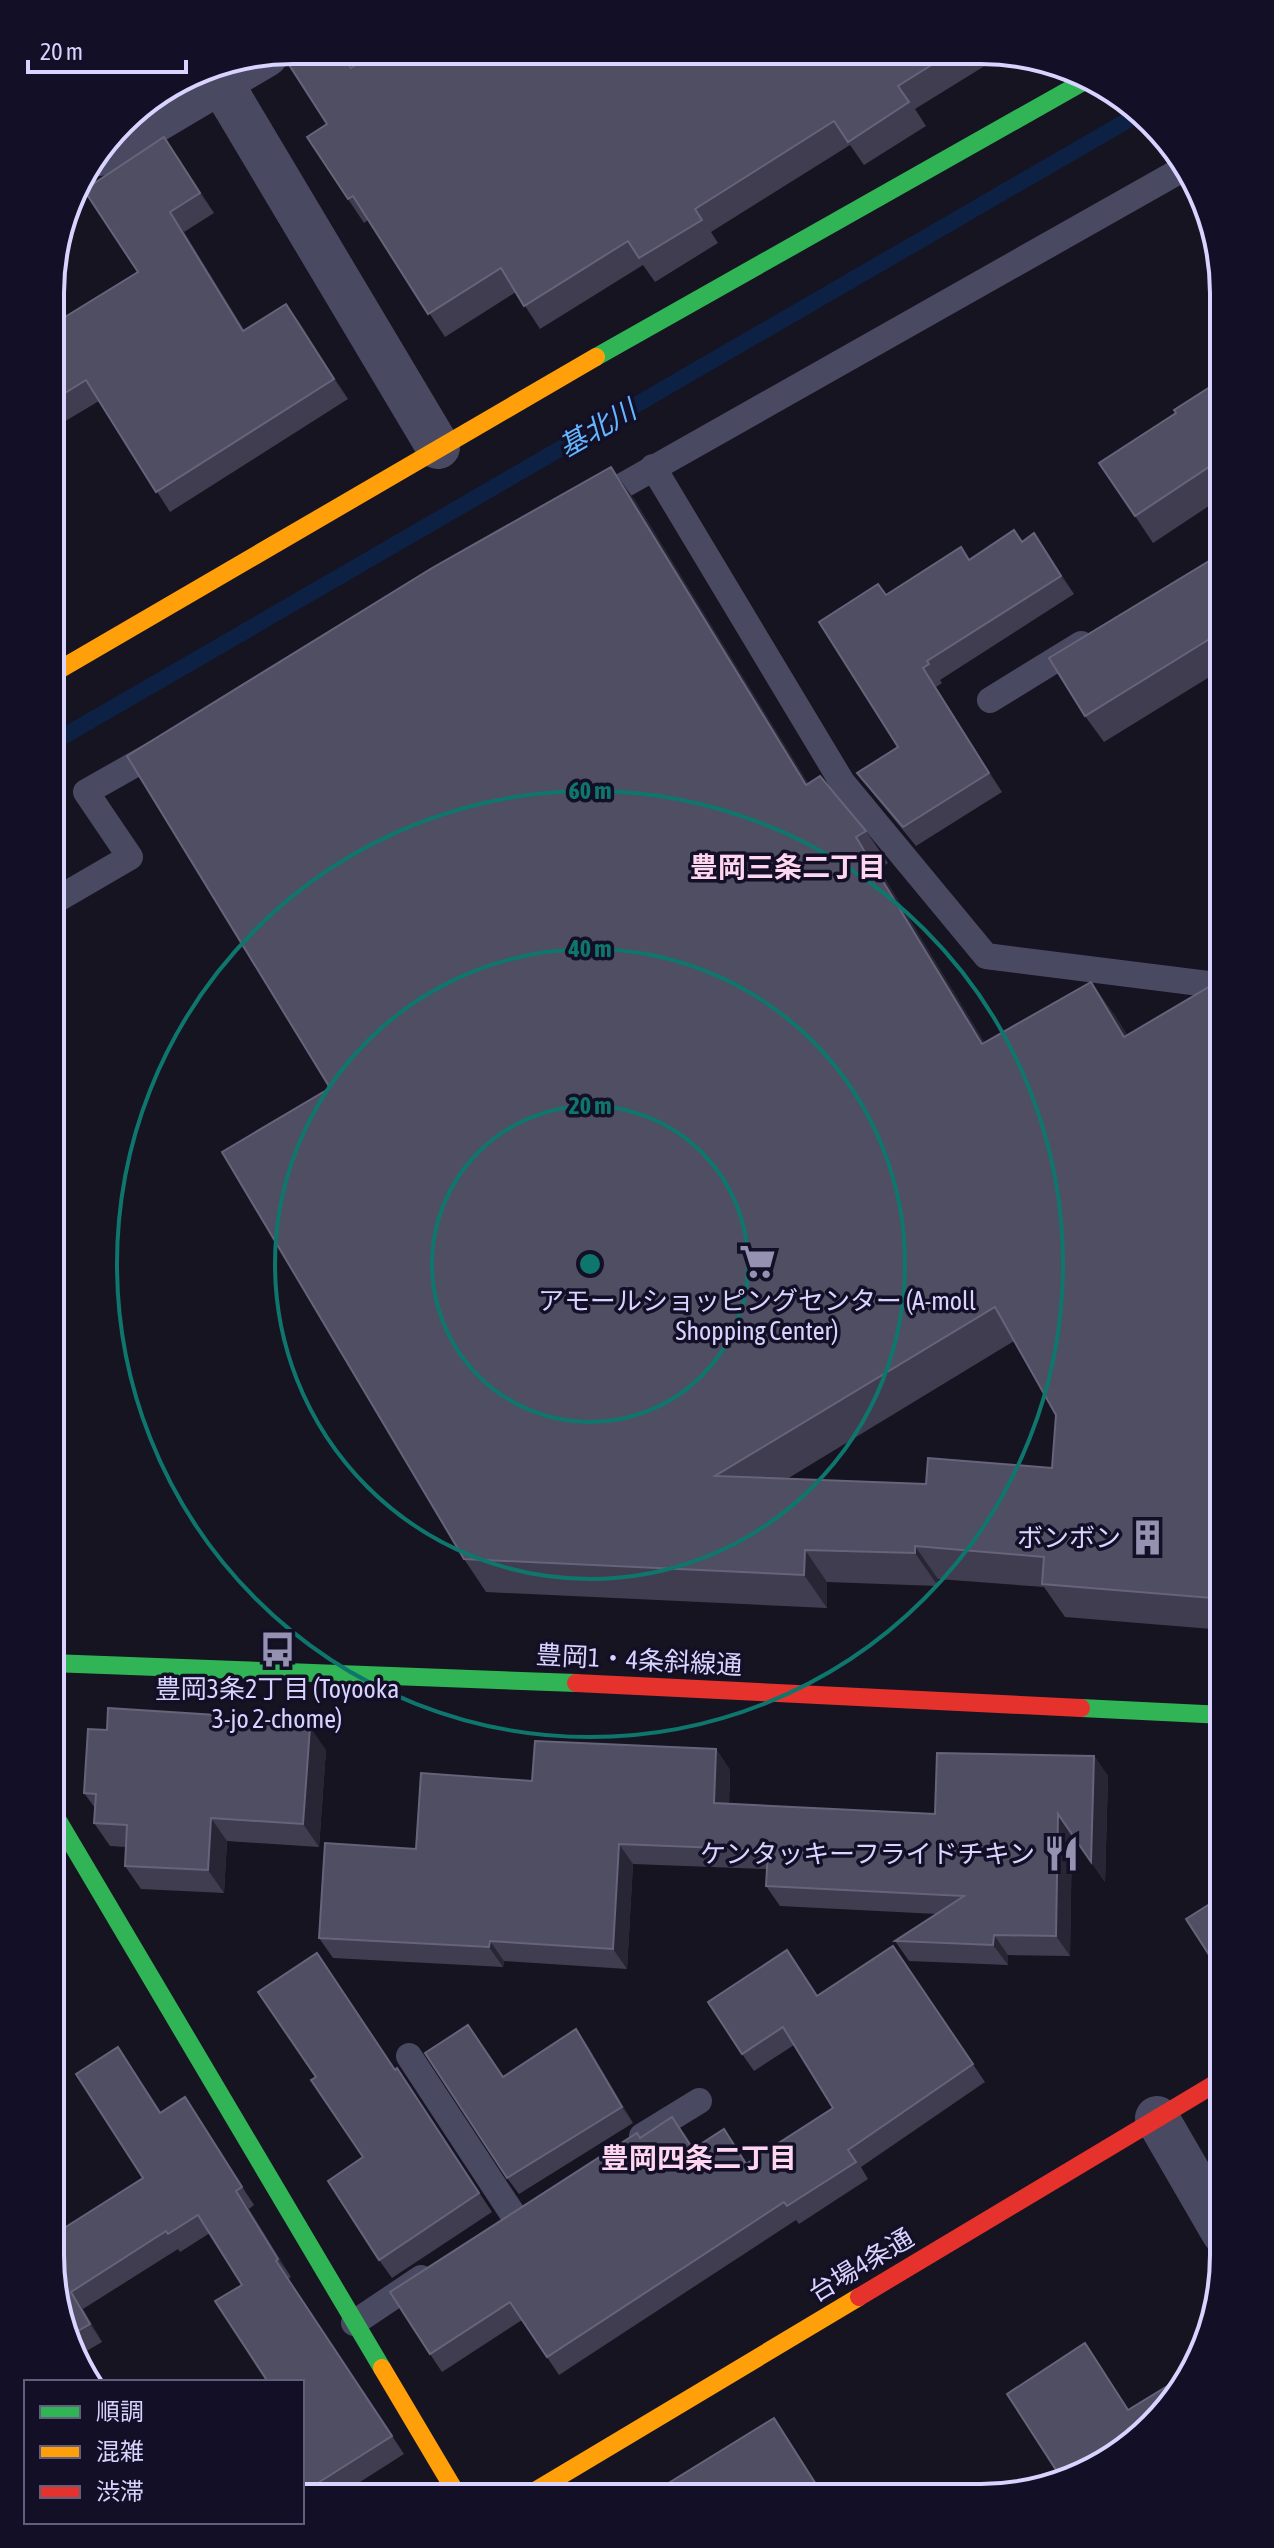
<svg xmlns="http://www.w3.org/2000/svg" width="1274" height="2548" font-family="'Asap Condensed','Noto Sans JP',sans-serif">
	<rect width="100%" height="100%" fill="#161421"/>
	<g fill="none" stroke-linecap="round" stroke-linejoin="round">
		<path stroke="#0d2144" stroke-width="16" d="M52 743 1142 112"/>
		<g stroke="#4a4962" stroke-width="26">
			<path d="M653 467 842 782 986 956 1224 986"/>
			<path d="M592 503 1181 170"/>
			<path d="M990 700 1081 644"/>
			<path d="M51 903 130 857 86 792 162 749"/>
			<path d="M409 2056 514 2216"/>
			<path d="M642 2136 699 2101"/>
			<path d="M354 2323 421 2278"/>
		</g>
		<g stroke="#4a4962" stroke-width="44">
			<path d="M211 66 438 447"/>
			<path d="M99 154 266 55"/>
			<path d="M1157 2118 1223 2232"/>
		</g>
		<g stroke="#30b455" stroke-width="18">
			<path d="M596 357 1083 82"/>
			<path d="M51 1663 576 1683"/>
			<path d="M1081 1708 1224 1715"/>
			<path d="M50 1807 382 2368"/>
		</g>
		<g stroke="#ff9f0a" stroke-width="18">
			<path d="M52 674 596 357"/>
			<path d="M382 2368 458 2496"/>
			<path d="M525 2497 859 2297"/>
		</g>
		<g stroke="#e5322d" stroke-width="18">
			<path d="M576 1683 1081 1708"/>
			<path d="M859 2297 1223 2079"/>
		</g>
	</g>
	<g fill="#403d50" fill-rule="evenodd">
		<path d="M302 50H340L352 67 378 51 1004 54 915 109 926 126 864 165 850 145 711 232 718 243 655 282 643 265 540 329 516 292 445 337 368 220 364 223 348 199 327 124Z"/>
		<path d="M178 157 214 213 184 232 244 330 286 304 348 399 170 512 99 401 52 429V325L138 272Z"/>
		<path d="M1224 378V496L1153 543 1135 516Z"/>
		<path d="M634 499 808 784 866 831 888 863 879 869 984 1042 1114 1014 1127 1035 1224 978V1630L1065 1617 1044 1587 938 1579V1586L827 1582V1608L486 1592 464 1559 330 1088ZM1014 1341 1056 1415 1052 1468 926 1484 787 1479Z"/>
		<path d="M1014 530 1022 541 1047 552 1074 594 940 680 942 683 936 687 1002 792 916 846 871 791 857 773 898 747 886 595 970 559Z"/>
		<path d="M1224 552V668L1104 742 1085 716Z"/>
		<path d="M216 1715 220 1721 326 1750 319 1847 227 1841 224 1893 141 1889 125 1866 126 1847 110 1846 94 1823 95 1808 84 1793 107 1730Z"/>
		<path d="M716 1749 730 1770 729 1804 935 1814 1094 1756 1108 1776 1105 1882 1072 1834 1070 1956 1008 1955V1965L909 1961 895 1941 937 1914 780 1906 766 1886 767 1869 633 1864 627 1969 504 1961 503 1967 333 1958 319 1938 416 1849 532 1781Z"/>
		<path d="M1224 1895V1972L1222 1974 1186 1919Z"/>
		<path d="M893 1946 985 2082 861 2167 868 2179 799 2224 796 2220 559 2375 522 2320 442 2372 430 2354 640 2138 694 2149 724 2129 747 2163 833 2108 794 2045 754 2071 742 2054 817 1995Z"/>
		<path d="M576 2029 587 2045 633 2123 519 2194 507 2178Z"/>
		<path d="M130 2065 161 2112 185 2097 254 2205 249 2209 291 2277 288 2279 404 2454 338 2496H302V2382L210 2233 180 2252 178 2249 83 2309 102 2342 78 2356 63 2333 50 2255 143 2178Z"/>
		<path d="M397 2068 492 2212 392 2278 379 2260 395 2069Z"/>
		<path d="M1085 2343 1129 2410 1116 2457 1064 2482 1007 2394Z"/>
		<path d="M786 2436 826 2498 646 2497Z"/>
	</g>
	<g fill="#282635">
		<path d="M164 137 178 157 214 213 200 193Z"/>
		<path d="M170 212 184 232 257 351 243 331Z"/>
		<path d="M286 304 300 323 348 399 334 379Z"/>
		<path d="M611 467 634 499 829 817 806 785Z"/>
		<path d="M1034 533 1047 552 1074 594 1061 576Z"/>
		<path d="M923 668 936 687 1002 792 989 773Z"/>
		<path d="M856 837 879 869 1005 1076 982 1044Z"/>
		<path d="M1091 982 1114 1014 1147 1069 1124 1037Z"/>
		<path d="M915 1546 938 1579V1586L915 1553Z"/>
		<path d="M805 1550 827 1582V1608L804 1575Z"/>
		<path d="M310 1727 326 1750 319 1847 303 1824Z"/>
		<path d="M716 1749 730 1770 728 1823 714 1803Z"/>
		<path d="M1094 1756 1108 1776 1105 1882 1091 1862Z"/>
		<path d="M1058 1814 1072 1834 1070 1956 1056 1936Z"/>
		<path d="M211 1818 227 1841 224 1893 208 1870Z"/>
		<path d="M619 1844 633 1864 627 1969 613 1949Z"/>
		<path d="M994 1935 1008 1955V1965L993 1945Z"/>
		<path d="M490 1941 504 1961 503 1967 489 1947Z"/>
		<path d="M576 2029 587 2045 633 2123 622 2107Z"/>
		<path d="M185 2097 197 2115 254 2205 242 2187Z"/>
		<path d="M236 2191 249 2209 291 2277 278 2259Z"/>
		<path d="M71 2292 83 2309 102 2342 90 2324Z"/>
		<path d="M774 2418 786 2436 826 2498 817 2486Z"/>
	</g>
	<g fill="#504e63" stroke="#66637b" stroke-width="2" fill-rule="evenodd">
		<path d="M302 50H339L351 68 378 51 949 54 898 86 909 102 848 142 834 121 695 209 702 220 639 258 628 241 524 306 501 268 428 314 353 196 348 199 307 137 327 124 286 60Z"/>
		<path d="M164 137 200 193 170 212 243 331 286 304 334 379 156 492 86 380 52 401V325L138 272 84 190Z"/>
		<path d="M1224 378V470L1218 461 1135 516 1099 463 1176 413 1174 410Z"/>
		<path d="M611 467 806 785 820 776 866 831 856 837 982 1044 1091 982 1124 1037 1224 978V1599L1042 1584 1044 1557 915 1546V1553L805 1550 804 1575 464 1559 222 1152 330 1088 127 756 432 568ZM995 1307 1056 1415 1052 1468 928 1458 926 1484 715 1476Z"/>
		<path d="M1014 530 1022 542 1034 533 1061 576 927 661 929 664 923 668 989 773 903 827 857 773 898 747 819 622 878 584 886 595 961 547 969 560Z"/>
		<path d="M1224 552V630L1085 716 1049 658Z"/>
		<path d="M108 1708 216 1715 215 1721 310 1727 303 1824 211 1818 208 1870 125 1866 127 1825 94 1823 96 1794 84 1793 88 1729 107 1730Z"/>
		<path d="M535 1741 716 1749 714 1803 935 1814 937 1753 1094 1756 1091 1862 1058 1814 1056 1936 994 1935 993 1945 895 1941 964 1896 766 1886 768 1850 619 1844 613 1949 490 1941 489 1947 319 1938 325 1843 416 1849 421 1773 532 1781Z"/>
		<path d="M1224 1895V1958L1215 1964 1186 1919Z"/>
		<path d="M893 1946 973 2064 848 2150 856 2162 787 2206 784 2202 547 2357 510 2302 430 2354 390 2292 637 2133 640 2138 672 2117 693 2149 724 2129 746 2164 833 2108 783 2027 742 2054 708 2002 787 1950 817 1996Z"/>
		<path d="M317 1953 395 2070 397 2068 479 2193 379 2260 328 2181 363 2157 311 2080 316 2077 258 1992Z"/>
		<path d="M468 2025 503 2077 576 2029 622 2107 507 2178 425 2053Z"/>
		<path d="M118 2047 160 2113 185 2097 242 2187 236 2191 278 2259 276 2261 392 2436 302 2493V2382H268L215 2301 242 2285 198 2215 168 2234 166 2231 71 2292 90 2324 66 2338 63 2333 50 2255V2237L143 2178 76 2074Z"/>
		<path d="M1085 2343 1128 2410 1192 2371 1173 2403 1116 2457 1087 2471 1081 2462 1060 2476 1007 2394Z"/>
		<path d="M774 2418 817 2486 799 2497H646Z"/>
	</g>
	<g fill="none" stroke="#0f766e" stroke-width="4">
		<circle cx="590" cy="1264" r="158"/>
		<circle cx="590" cy="1264" r="315"/>
		<circle cx="590" cy="1264" r="473"/>
	</g>
	<defs>
		<symbol id="supermarket-bare" viewBox="-9 -9 18 18"><path d="M-6-5.5h2.5l.6 2H6L4.5 2H-2.5L-4.4-4H-6ZM-1.5 3.2a1.3 1.3 0 1 0 .1 0ZM3 3.2a1.3 1.3 0 1 0 .1 0Z" fill="#9591b1" stroke="#130f26" stroke-width="2.5" paint-order="stroke"/></symbol>
		<symbol id="building-bare" viewBox="-9 -9 18 18"><path d="M-4-6H4V6H1V3H-1V6H-4ZM-2.5-4.3h1.7v1.8h-1.7ZM.8-4.3h1.7v1.8H.8ZM-2.5-1h1.7V.8h-1.7ZM.8-1h1.7V.8H.8Z" fill="#9591b1" stroke="#130f26" stroke-width="2.5" paint-order="stroke"/></symbol>
		<symbol id="bus-bare" viewBox="-9 -9 18 18"><path d="M-5-6H5V4H4V6H2V4H-2V6H-4V4H-5ZM-3.5-4V0h7V-4ZM-3.5 1.2v1.5H-2V1.2ZM2 1.2v1.5H3.5V1.2Z" fill="#9591b1" stroke="#130f26" stroke-width="2.5" paint-order="stroke"/></symbol>
		<symbol id="restaurant-bare" viewBox="-9 -9 18 18"><path d="M-5-6h1v4h1v-4h1v4h1v-4h1v5L-1.5 .5V6h-2V.5L-5-1ZM5-6V6H3V1.5H1.5Q1.5-4 5-6Z" fill="#9591b1" stroke="#130f26" stroke-width="2.5" paint-order="stroke"/></symbol>
	</defs>
	<g fill-rule="evenodd">
		<use href="#supermarket-bare" x="732" y="1236" width="51" height="51"/>
		<use href="#building-bare" x="1122" y="1512" width="51" height="51"/>
		<use href="#bus-bare" x="252" y="1624" width="51" height="51"/>
		<use href="#restaurant-bare" x="1036" y="1828" width="51" height="51"/>
	</g>
	<g text-anchor="middle" dominant-baseline="central" stroke-width="7" stroke-linejoin="round" paint-order="stroke">
		<g font-size="26" fill="#d9d4ff" stroke="#130f26">
			<text x="757" y="1301">アモールショッピングセンター (A-moll<tspan x="757" dy="30">Shopping Center)</tspan></text>
			<text x="1121" y="1538" text-anchor="end">ボンボン</text>
			<text x="277" y="1689">豊岡3条2丁目 (Toyooka<tspan x="277" dy="30">3-jo 2-chome)</tspan></text>
			<text x="1035" y="1854" text-anchor="end">ケンタッキーフライドチキン</text>
		</g>
		<g font-size="26" fill="#d9d4ff" stroke="#130f26">
			<text transform="translate(639 1660) rotate(3)">豊岡1・4条斜線通</text>
			<text transform="translate(861 2265) rotate(-31)">台場4条通</text>
		</g>
		<g font-size="28" font-style="italic" fill="#62b6ff" stroke="#130f26">
			<text transform="translate(597 428) rotate(-30)">基北川</text>
		</g>
		<g font-size="28" font-weight="bold" fill="#ffd6f0" stroke="#130f26">
			<text x="788" y="867">豊岡三条二丁目</text>
			<text x="699" y="2158">豊岡四条二丁目</text>
		</g>
	</g>
	<path d="M0 0H1274V2548H0ZM293 64H981A229 229 0 0 1 1210 293V2255A229 229 0 0 1 981 2484H293A229 229 0 0 1 64 2255V293A229 229 0 0 1 293 64Z" fill="#130f26" fill-rule="evenodd"/>
	<path fill="none" stroke="#d9d4ff" stroke-width="4" d="M293 64H981A229 229 0 0 1 1210 293V2255A229 229 0 0 1 981 2484H293A229 229 0 0 1 64 2255V293A229 229 0 0 1 293 64Z"/>
	<circle cx="590" cy="1264" r="12" fill="#0f766e" stroke="#130f26" stroke-width="4"/>
	<g font-size="24" text-anchor="middle" font-weight="bold" fill="#0f766e" stroke="#130f26" stroke-width="7" stroke-linejoin="round" paint-order="stroke">
		<text x="590" y="799">60 m</text>
		<text x="590" y="957">40 m</text>
		<text x="590" y="1114">20 m</text>
	</g>
	<rect x="24" y="2380" width="280" height="144" fill="#130f26" stroke="#625e7d" stroke-width="2"/>
	<rect x="40" y="2406" width="40" height="12" fill="#30b455" stroke="#625e7d" stroke-width="2"/>
	<text x="96" y="2420" font-size="24" fill="#d9d4ff">順調</text>
	<rect x="40" y="2446" width="40" height="12" fill="#ff9f0a" stroke="#625e7d" stroke-width="2"/>
	<text x="96" y="2460" font-size="24" fill="#d9d4ff">混雑</text>
	<rect x="40" y="2486" width="40" height="12" fill="#e5322d" stroke="#625e7d" stroke-width="2"/>
	<text x="96" y="2500" font-size="24" fill="#d9d4ff">渋滞</text>
	<path d="M28 60v12h158v-12" fill="none" stroke="#d9d4ff" stroke-width="4"/>
	<text x="40" y="60" font-size="24" fill="#d9d4ff" stroke="#130f26" stroke-width="6" paint-order="stroke">20 m</text>
</svg>
